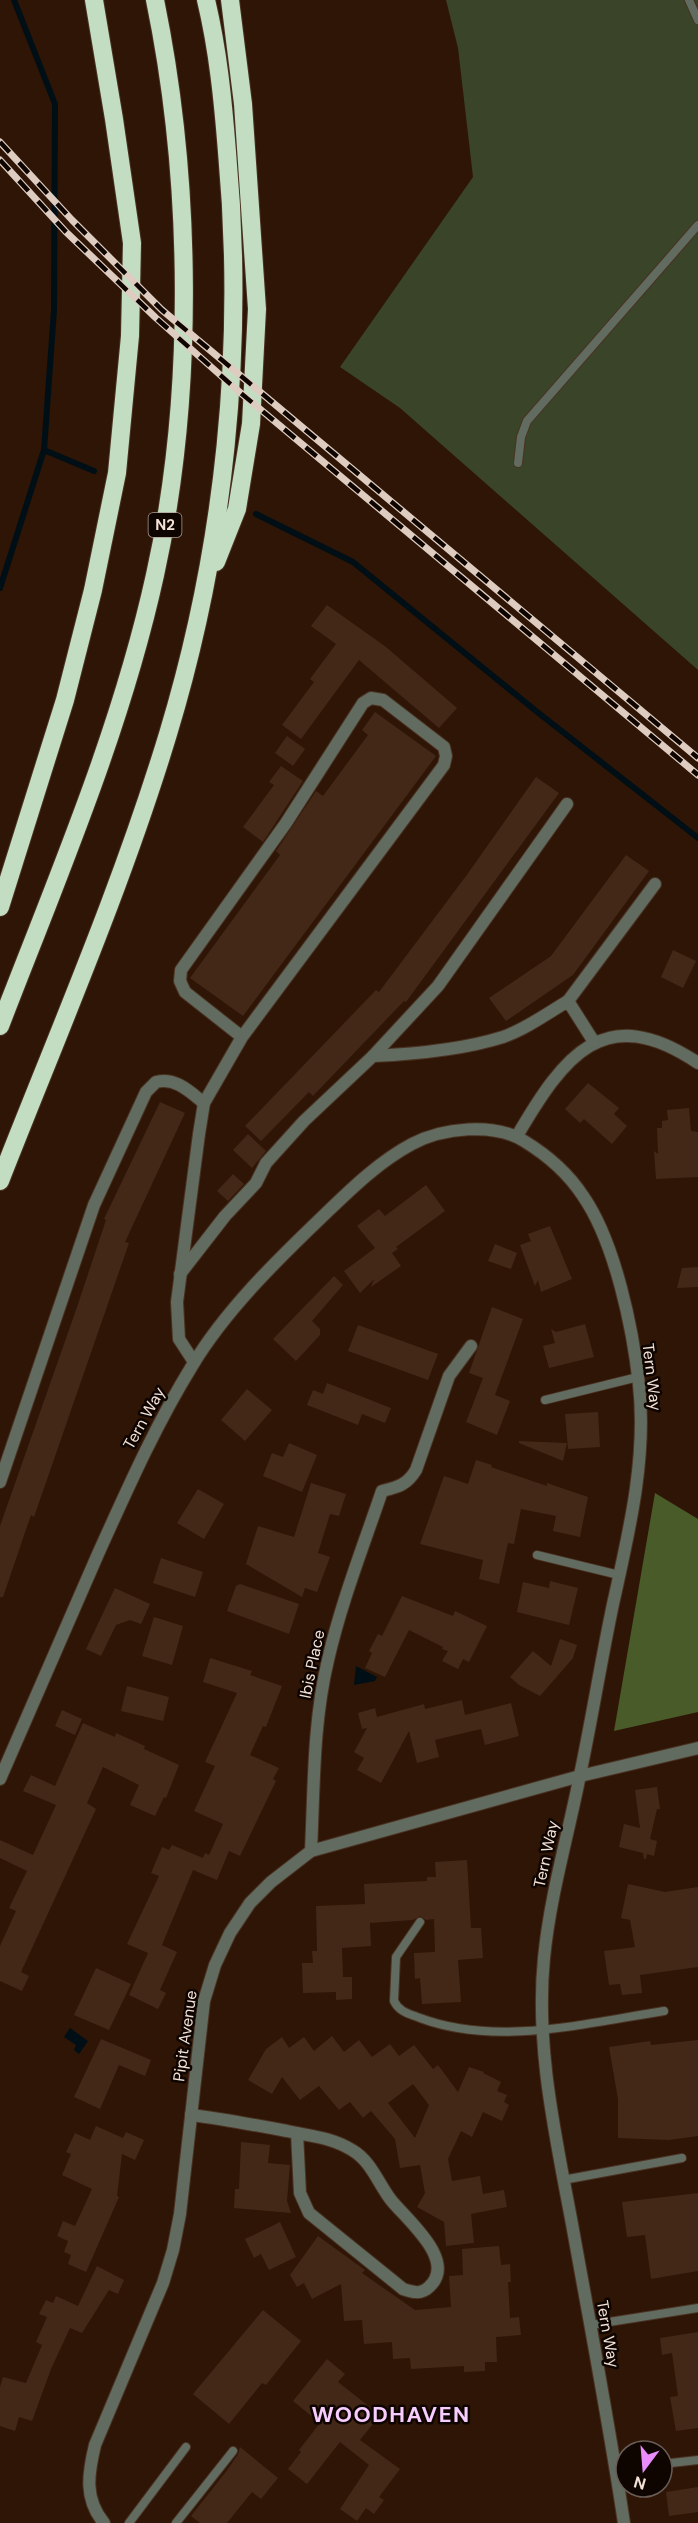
<svg xmlns="http://www.w3.org/2000/svg" width="698" height="2523" font-family="'DM Sans',sans-serif">
	<rect width="100%" height="100%" fill="#2e1505"/>
	<path fill="#394428" d="M446 0H698V670L400 408 340 367 473 177 458 48Z"/>
	<path fill="#495b29" d="M655 1493 698 1519V1712L614 1731Z"/>
	<g fill="#000f16">
		<path d="M356 1666 377 1677 375 1681 354 1685Z"/>
		<path d="M70 2028 88 2041 79 2054 74 2050 76 2045 64 2037Z"/>
	</g>
	<g fill="none" stroke-linecap="round" stroke-linejoin="round">
		<g stroke="#000f16" stroke-width="6">
			<path d="M44 450 94 471"/>
			<path d="M256 514 353 562 536 711 698 838"/>
			<path d="M0 588 44 450 54 310 55 104 14 0"/>
		</g>
	</g>
	<g fill="#432818" fill-rule="evenodd">
		<path d="M327 605 386 647 457 708 439 728 359 660 301 739 282 725 314 682 310 679 336 644 311 626Z"/>
		<path d="M375 712 436 756 243 1016 190 978 280 855 276 851 316 791 323 796 368 735 362 730Z"/>
		<path d="M287 736 305 749 293 766 275 753Z"/>
		<path d="M281 766 303 781 263 842 243 827 274 785 269 782Z"/>
		<path d="M536 777 559 793 406 1002 404 1001 313 1096 309 1092 261 1141 245 1126 376 990 379 992 466 876Z"/>
		<path d="M626 855 649 871 573 975 506 1021 489 998 551 956Z"/>
		<path d="M673 950 696 961 683 988 661 977Z"/>
		<path d="M588 1083 619 1108 614 1114 627 1126 612 1144 584 1119 580 1123 565 1109Z"/>
		<path d="M160 1102 185 1113 125 1242 129 1243 34 1517 31 1515 3 1597H0V1526L76 1310 106 1220 104 1219Z"/>
		<path d="M689 1108 691 1131 698 1132V1177L656 1179 654 1151 658 1154 657 1128H662V1121L668 1120 667 1110Z"/>
		<path d="M248 1134 266 1151 252 1168 233 1150Z"/>
		<path d="M233 1174 244 1184 228 1201 217 1191Z"/>
		<path d="M426 1185 445 1211 396 1247 398 1249 392 1253 401 1266 371 1287 374 1279 360 1293 344 1271 375 1248 357 1226 379 1209 385 1216Z"/>
		<path d="M550 1226 572 1279 541 1292 538 1280 535 1286 520 1245 531 1241 528 1234Z"/>
		<path d="M495 1244 517 1253 511 1269 488 1261Z"/>
		<path d="M698 1267V1287L677 1288 682 1268Z"/>
		<path d="M334 1276 343 1285 312 1321 320 1329V1335L296 1361 273 1339Z"/>
		<path d="M492 1307 523 1319 495 1395 510 1401 497 1435 466 1422 483 1378 469 1373Z"/>
		<path d="M585 1324 594 1357 549 1368 543 1346 555 1343 551 1329 556 1332Z"/>
		<path d="M358 1325 438 1354 428 1380 348 1351Z"/>
		<path d="M327 1383 391 1408 385 1423 362 1414 358 1425 307 1405 313 1390 323 1394Z"/>
		<path d="M247 1389 272 1410 245 1441 221 1420Z"/>
		<path d="M598 1412 600 1447 568 1449 565 1414Z"/>
		<path d="M519 1441 567 1443 563 1461 519 1443Z"/>
		<path d="M289 1443 317 1455 302 1492 263 1476 272 1453 283 1457Z"/>
		<path d="M476 1460 492 1465 491 1467 547 1486V1483L588 1497 580 1537 553 1531 556 1516 521 1509 514 1544 508 1543 499 1584 479 1579 483 1560 420 1544 444 1476 468 1484Z"/>
		<path d="M311 1483 346 1494 339 1516 330 1514 318 1553 330 1557 317 1592 305 1588 302 1597 246 1564 258 1526 294 1537Z"/>
		<path d="M198 1489 224 1504 204 1539 177 1523Z"/>
		<path d="M161 1558 203 1572 195 1597 153 1583Z"/>
		<path d="M550 1581 578 1588 569 1625 517 1612 523 1582 549 1588Z"/>
		<path d="M240 1584 299 1604 289 1634 227 1611 236 1586Z"/>
		<path d="M115 1588 150 1604 141 1624 130 1620 116 1625 101 1656 86 1649Z"/>
		<path d="M402 1596 453 1616 455 1611 487 1626 469 1662 463 1659 458 1669 442 1661 448 1651 442 1649 443 1647 409 1630 385 1677 365 1668 372 1653 369 1651 378 1634 382 1636Z"/>
		<path d="M154 1617 183 1626 172 1665 142 1656Z"/>
		<path d="M560 1639 577 1645 573 1658 540 1696 519 1685 510 1677 533 1651 551 1666Z"/>
		<path d="M210 1658 252 1671 250 1675 282 1686 266 1727 263 1726 250 1755 279 1768 273 1779 276 1781 240 1856 229 1851 217 1880 193 1870 162 1945 177 1952 160 1990 166 1993 158 2009 129 1995 148 1953 127 1944 159 1876 151 1873 162 1847 169 1850 172 1845 203 1858 205 1853 209 1855 223 1824 194 1811 215 1766 205 1762 237 1693 203 1682Z"/>
		<path d="M127 1686 169 1697 163 1721 121 1711Z"/>
		<path d="M462 1700 465 1715 511 1703 519 1736 485 1745 481 1729 435 1740 439 1757 417 1763 409 1731 381 1783 357 1770 364 1758 354 1752 367 1728 362 1729 358 1713 375 1708 377 1717 424 1704 425 1709Z"/>
		<path d="M62 1710 82 1719 75 1735 55 1726Z"/>
		<path d="M83 1723 115 1737 116 1733 145 1746 144 1749 179 1765 166 1798 164 1797 155 1816 130 1805 139 1785 103 1767 87 1803 96 1809 21 1972 29 1976 22 1991 0 1981V1946L16 1911 9 1908 27 1871 0 1858V1840L33 1855 56 1805 23 1791 31 1775 55 1786Z"/>
		<path d="M657 1787 660 1809H657L650 1839 657 1841 654 1856 647 1854 646 1859H644L643 1853 619 1847 624 1824 640 1828 635 1790Z"/>
		<path d="M467 1860 471 1928H481L483 1958 458 1960 461 2002 422 2004 420 1978 415 1979 414 1953 435 1952 434 1919 426 1920 420 1916 413 1920 370 1923 371 1946 342 1948 343 1977H352V1999L336 2000V1992L303 1993 302 1963H313L312 1951H317L316 1906 365 1904 364 1884 427 1881V1877H436L435 1862Z"/>
		<path d="M628 1884 665 1892 698 1887V1967L640 1975 642 1993 622 1995 620 1984 609 1985 604 1951 635 1947 630 1920 621 1918Z"/>
		<path d="M96 1968 131 1984 109 2030 74 2015Z"/>
		<path d="M332 2036 344 2052 359 2040 372 2057 390 2044 399 2056 414 2045 433 2069 438 2065 458 2092 469 2067 484 2072 483 2073 501 2082 497 2091 507 2095 504 2102 509 2105 502 2121 483 2112 472 2137 461 2131 448 2159 452 2181 480 2176 483 2194 504 2190 507 2207 471 2214 474 2243 446 2246 444 2222 417 2207 425 2193 420 2165 400 2168 395 2139 371 2111 363 2118 350 2102 339 2110 319 2086 300 2100 282 2077 272 2094 248 2080 266 2049 282 2037 289 2048 304 2037 314 2051ZM413 2084 429 2105 415 2138 388 2103Z"/>
		<path d="M101 2039 151 2060 145 2076 119 2065 100 2109 74 2097Z"/>
		<path d="M698 2040V2136L669 2140 618 2138V2099L609 2047 650 2041 651 2045Z"/>
		<path d="M96 2126 123 2138 126 2132 144 2140 135 2160 122 2154 117 2196 119 2197 86 2272 68 2264 71 2255 64 2252 68 2241 57 2236 63 2221 75 2226 92 2189 62 2175 71 2154 66 2152 75 2133 90 2140Z"/>
		<path d="M241 2142 270 2145 268 2163 290 2165 287 2201 291 2213 234 2208 235 2189H239Z"/>
		<path d="M698 2193V2271L651 2279 645 2235 627 2237 622 2202Z"/>
		<path d="M280 2222 296 2257 269 2270 261 2254 254 2258 245 2239Z"/>
		<path d="M318 2236 365 2270 362 2273 415 2310 451 2307 449 2276 463 2275 462 2249 499 2246 501 2265 510 2264 511 2282H508L510 2318 519 2317 521 2335 496 2337 497 2362H485V2371L464 2372V2366L411 2369 410 2358 393 2359 392 2342 364 2344 362 2320 344 2321 341 2284 312 2299 304 2283 297 2287 290 2275Z"/>
		<path d="M97 2266 124 2280 118 2294 109 2290 82 2333 70 2328 51 2369 32 2421 19 2417 15 2431 0 2426V2387L3 2377 26 2383 42 2345 36 2342 47 2317 39 2314 46 2300 53 2303 56 2296 78 2306Z"/>
		<path d="M263 2310 301 2341 266 2385 262 2383 229 2424 193 2394Z"/>
		<path d="M698 2332V2428L676 2431 670 2397 678 2396 672 2353 662 2355 660 2338Z"/>
		<path d="M327 2359 345 2374 338 2382 380 2415 360 2440 400 2469 379 2497 384 2500 374 2514 366 2508 357 2521 340 2509 369 2465 340 2442 307 2484 288 2469 301 2452 299 2450 320 2423 293 2401Z"/>
		<path d="M240 2447 278 2478 261 2499 252 2492 227 2523H200L191 2516 228 2469 238 2454Z"/>
		<path d="M698 2487V2512L669 2516 666 2492Z"/>
	</g>
	<g fill="none" stroke-linecap="round" stroke-linejoin="round">
		<defs>
			<g id="lane">
				<path d="M689 0 698 20"/>
				<path d="M518 463 521 437 527 421 698 225"/>
				<path d="M545 1400 638 1377"/>
				<path d="M537 1555 619 1575"/>
				<path d="M420 1922 396 1957 394 2001C399 2012 410 2014 420 2018 497 2047 586 2023 664 2011"/>
				<path d="M563 2180 682 2158"/>
				<path d="M590 2325 698 2308"/>
				<path d="M662 2464 698 2460"/>
				<path d="M129 2523 186 2447"/>
				<path d="M176 2523 233 2451"/>
			</g>
			<g id="street">
				<path d="M568 1001 655 884"/>
				<path d="M373 1056 438 986 567 804"/>
				<path d="M517 1136C564 1056 604 1000 698 1063"/>
				<path d="M180 1274 225 1216 256 1183 266 1163 304 1121 373 1056C416 1054 462 1050 503 1037 526 1029 548 1013 568 1001L594 1042"/>
				<path d="M194 1362 179 1339 177 1302 199 1134 204 1103 242 1037 185 992 180 981 181 970 286 823 363 703 371 698 383 700 444 747 446 756 444 765 242 1037"/>
				<path d="M0 1482 94 1205 146 1092 156 1082C176 1077 190 1092 204 1103"/>
				<path d="M0 1779C33 1704 65 1629 98 1554 127 1490 155 1426 192 1366 225 1311 275 1262 322 1217 349 1191 378 1162 412 1144 442 1128 494 1122 524 1141 547 1155 568 1173 583 1196 615 1242 633 1329 639 1385 647 1458 629 1532 613 1604 601 1661 592 1718 580 1775 568 1836 550 1896 544 1958 535 2047 556 2138 572 2224 590 2324 609 2423 624 2523"/>
				<path d="M311 1851C314 1788 313 1722 328 1660 341 1603 363 1547 382 1491 398 1487 407 1485 416 1470L449 1376 471 1346"/>
				<path d="M191 2115C223 2119 255 2125 287 2131 310 2136 331 2137 352 2150 371 2161 378 2183 391 2200 407 2220 458 2261 429 2287 421 2295 412 2292 403 2289L309 2213 300 2193 297 2133"/>
				<path d="M104 2523C84 2499 88 2474 95 2445L163 2283 173 2250 180 2214 204 2001 215 1965 230 1933 250 1903 271 1882 311 1851 580 1776 698 1748"/>
			</g>
			<g id="highway">
				<path d="M216 562 237 509 251 424 257 309 243 104 230 0"/>
				<path d="M0 907 65 700 93 590 117 473 130 336 132 243 114 119 94 0"/>
				<path d="M0 1026C57 878 121 730 155 575 195 395 192 180 155 0"/>
				<path d="M0 1181C58 1033 122 886 168 734 225 546 245 347 227 152 223 101 218 50 206 0"/>
			</g>
		</defs>
		<use href="#lane" stroke="#4a3222" stroke-width="10"/>
		<use href="#street" stroke="#4a3222" stroke-width="14"/>
		<use href="#highway" stroke="#4a3222" stroke-width="20"/>
		<use href="#lane" stroke="#616b60" stroke-width="8"/>
		<use href="#street" stroke="#616b60" stroke-width="12"/>
		<use href="#highway" stroke="#c2ddc1" stroke-width="18"/>
		<defs>
			<g id="rail">
				<path d="M0 142 72 220 162 310 698 758"/>
				<path d="M0 160 66 232 156 318 236 389 698 775"/>
			</g>
		</defs>
		<use href="#rail" stroke="#dfccc1" stroke-width="7"/>
		<use href="#rail" stroke="#0e0501" stroke-width="4.5" stroke-dasharray="14" stroke-linecap="butt"/>
	</g>
	<g text-anchor="middle" dominant-baseline="central" stroke-width="5" stroke-linejoin="round" paint-order="stroke">
		<rect fill="#0e0501" stroke="#ae9f97" stroke-width="1.5" x="148.5" y="513" width="33" height="24" rx="4.5"/>
		<g font-size="15" font-weight="bold" fill="#f3e1d7">
			<text x="165" y="525">N2</text>
		</g>
		<g font-size="16" fill="#f3e1d7" stroke="#0e0501">
			<text transform="translate(652 1377) rotate(83)">Tern Way</text>
			<text transform="translate(144 1418) rotate(-61)">Tern Way</text>
			<text transform="translate(312 1664) rotate(-78)">Ibis Place</text>
			<text transform="translate(546 1854) rotate(-78)">Tern Way</text>
			<text transform="translate(185 2036) rotate(-82)">Pipit Avenue</text>
			<text transform="translate(608 2334) rotate(80)">Tern Way</text>
		</g>
		<g font-size="22" font-weight="bold" letter-spacing="1.5" fill="#f7cdff" stroke="#0e0501">
			<text x="391" y="2414">WOODHAVEN</text>
		</g>
	</g>
	<g transform="translate(644 2469) rotate(196)"><circle r="28" fill="#0e0501" stroke="#6a5d57" stroke-width="1.5"/>
	<path d="M0-4.5L10 22L0 15L-10 22Z" fill="#ea8dfc"/>
	<text y="-9" font-size="16" font-weight="bold" text-anchor="middle" fill="#f3e1d7">N</text>
	</g>
</svg>
